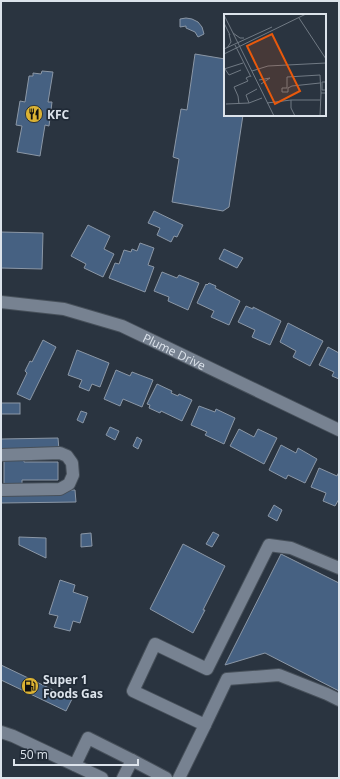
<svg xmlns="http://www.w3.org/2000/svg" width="340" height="779" font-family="'Open Sans',sans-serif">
	<rect width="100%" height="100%" fill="#2a3440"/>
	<g fill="#466182" stroke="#8b97a6">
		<path d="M186 18 192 19 198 22 202 27 204 34 198 37 195 32 186 28V26L180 27V19Z"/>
		<path d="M195 54 225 59V115H243L229 207 223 211 172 202 179 159 173 157 181 109 187 110Z"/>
		<path d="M42 71 53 72 48 102H52L49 126 45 125 40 156 17 152 22 126 16 125 20 101 25 102 29 76H33V73L41 74Z"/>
		<path d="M154 211 183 225 177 237 174 236 171 242 157 235 160 228 148 223Z"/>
		<path d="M88 225 110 236 104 249 114 254 103 277 84 268 86 264 71 256Z"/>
		<path d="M1 232 43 233 42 269 1 268Z"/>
		<path d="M140 243 154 248 148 265 154 267 145 292 109 278 115 263 119 264 124 250 131 252 132 249 137 251Z"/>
		<path d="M224 249 243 258 237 268 219 259Z"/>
		<path d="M162 272 177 278 179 275 199 283 188 310 168 301 169 297 154 291Z"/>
		<path d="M209 283 216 286 215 288 240 301 229 325 211 317 214 311 197 303 206 284 207 285Z"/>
		<path d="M246 306 253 309V307L281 321 270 345 252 337 255 330 238 322Z"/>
		<path d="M288 323 323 341 310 366 293 357 296 351 280 342Z"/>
		<path d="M43 340 56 347 30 400 17 394 27 373 25 371 30 361 32 362Z"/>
		<path d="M328 347 339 353V379L332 376 334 372 319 365Z"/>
		<path d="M77 350 109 363 100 387 92 384 89 391 79 387 82 380 68 375Z"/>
		<path d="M116 370 130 376 132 372 153 380 142 407 123 399 120 406 104 399Z"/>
		<path d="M157 384 172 391 171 393 178 396 179 394 192 400 182 421 161 411 160 413 149 408 150 405 147 404Z"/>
		<rect x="1" y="403" width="19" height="11"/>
		<path d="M199 406 215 412 216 409 235 418 224 444 205 435 207 432 191 425Z"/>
		<path d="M81 411 87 413 83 423 77 420Z"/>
		<path d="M110 427 119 431 115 440 106 435Z"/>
		<path d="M239 429 254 437 258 429 277 438 264 464 230 446Z"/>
		<path d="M137 437 142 440 138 449 133 446Z"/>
		<path d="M58 438 59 450H24V462H58V480H22V490H75L76 502 1 503V491H4V450H1V439Z"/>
		<path d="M281 445 296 453 298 448 317 459 305 483 288 475 286 479 269 470Z"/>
		<path d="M319 468 337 476 339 472V499L335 506 323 501 326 493 311 487Z"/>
		<path d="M274 505 282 510 277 521 268 516Z"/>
		<path d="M213 532 219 535 212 547 206 544Z"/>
		<path d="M91 533 92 546 81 547V534Z"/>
		<path d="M19 537 46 538V558L19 545Z"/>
		<path d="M183 544 225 566 203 610H205L193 633 150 609Z"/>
		<path d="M281 554 339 583V691L265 653 225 665Z"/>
		<path d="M60 580 75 585 73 592 88 597 80 623 73 621 70 631 54 627 58 616 49 614Z"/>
		<path d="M1 665 72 699 66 711 1 680Z"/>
	</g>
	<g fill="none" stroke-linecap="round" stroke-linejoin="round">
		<defs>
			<g id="minor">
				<path id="s1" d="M1 302 64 309 122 326 339 430"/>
				<path d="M1 455 60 453 67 456 72 463 73 475 69 484 60 489 1 490"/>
				<path d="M339 568 291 548 269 545 207 669 155 644 133 691 205 725 227 679 279 675 327 694 339 700"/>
				<path d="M1 732 13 736 102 778"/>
				<path d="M132 760 166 778"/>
				<path d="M75 765 88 738 132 760 123 778"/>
				<path d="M179 778 205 725"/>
			</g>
		</defs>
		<use href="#minor" stroke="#47505a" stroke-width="14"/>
		<use href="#minor" stroke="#778291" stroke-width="12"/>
	</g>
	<defs>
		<symbol id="restaurant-disc" viewBox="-11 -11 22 22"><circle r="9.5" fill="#dbb233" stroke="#202a36"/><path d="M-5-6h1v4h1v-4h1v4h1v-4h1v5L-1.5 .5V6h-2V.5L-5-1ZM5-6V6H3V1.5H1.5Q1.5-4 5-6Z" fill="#111"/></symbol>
		<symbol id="fuel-disc" viewBox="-11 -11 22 22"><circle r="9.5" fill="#dbb233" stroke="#202a36"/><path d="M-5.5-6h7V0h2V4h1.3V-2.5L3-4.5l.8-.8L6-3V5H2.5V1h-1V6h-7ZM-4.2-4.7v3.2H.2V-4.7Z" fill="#111"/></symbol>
	</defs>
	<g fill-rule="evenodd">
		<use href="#restaurant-disc" x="24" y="104" width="20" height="20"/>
		<use href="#fuel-disc" x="20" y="676" width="20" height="20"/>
	</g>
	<g text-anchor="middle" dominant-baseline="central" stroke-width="3.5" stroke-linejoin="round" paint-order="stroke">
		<g font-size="12" font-weight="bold" fill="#dce3eb" stroke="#202a36" text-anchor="start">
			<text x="47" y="114">KFC</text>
			<text x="43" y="679">Super 1<tspan x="43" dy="14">Foods Gas</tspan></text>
		</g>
		<g font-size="12" fill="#dce3eb" stroke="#202a36">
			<text stroke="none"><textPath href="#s1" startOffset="182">Plume Drive</textPath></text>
		</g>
	</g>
	<g transform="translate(224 14)">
		<rect width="102" height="102" fill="#2a3440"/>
		<path fill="none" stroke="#717a84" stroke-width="1" d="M0 1 14 29M75 4 102 45M0 9 6 21M9 19 16 24H20M14 29 50 102M11 31 27 63M3 34 7 28 5 20M0 35 48 13M0 40 82 0M0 55 19 49M1 55 5 61 17 56M28 57 44 52 102 49M35 66 46 64 37 70M102 68H98V76H102M96 69 68 72 64 74V78H58V74H63V63L96 61 97 79M67 86H96M25 89 22 81 33 75M43 89 67 86V94L71 102M2 90 25 89 38 84M15 90 14 82 10 73 24 67 22 64 26 62M96 102 97 79H102"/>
		<path fill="#e8590c" fill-opacity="0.15" stroke="#e8590c" stroke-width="2" d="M48 20 76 77 51 90 23 32Z"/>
		<rect width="102" height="102" fill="none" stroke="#dce3eb" stroke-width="2"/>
	</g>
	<rect width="340" height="779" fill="none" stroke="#dce3eb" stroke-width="4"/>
	<path d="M14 759v6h124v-6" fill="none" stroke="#dce3eb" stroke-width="2"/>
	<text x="20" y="759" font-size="12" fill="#dce3eb" stroke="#202a36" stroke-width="3" paint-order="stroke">50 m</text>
</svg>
